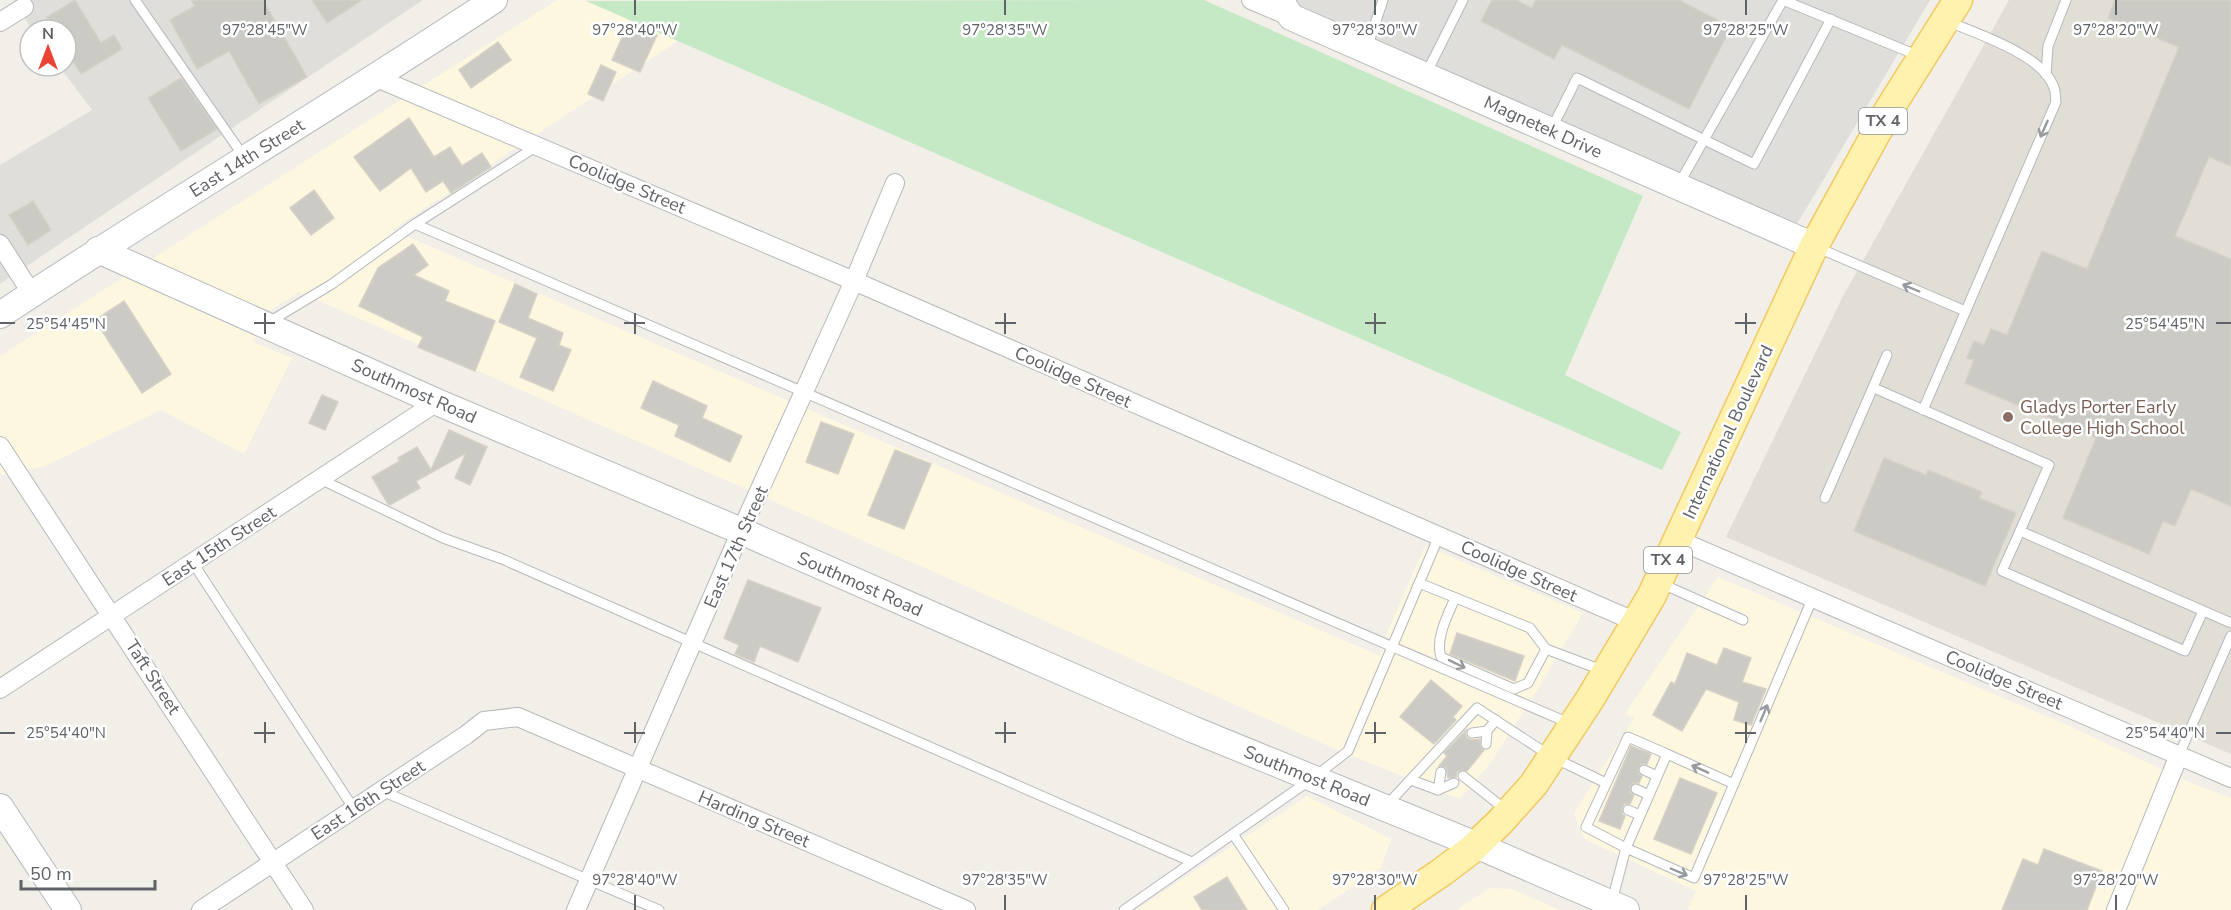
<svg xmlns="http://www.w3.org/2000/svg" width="2231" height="910" font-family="'Nunito Sans',sans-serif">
	<rect width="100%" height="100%" fill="#f1efe8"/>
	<g fill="#fef7e0">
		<path d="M557 0H584L678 41 392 230 1380 656 1386 635 1425 546 1583 613 1538 689 1492 761 1460 799 1340 751 299 292 269 311 253 342 292 358 244 454 161 410 45 466 2 475 0 473V356Z"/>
		<path d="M1718 577 2067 725 2189 782 2231 798V910H1693L1688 908 1696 891 1584 839 1574 813 1634 718 1625 714Z"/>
		<path d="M1307 796 1391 839 1381 868 1318 910H1136Z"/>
		<path d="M1490 888 1512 889 1560 910H1456Z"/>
	</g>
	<g fill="#e0deda">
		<path d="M14 0H423L0 284V165L92 110 59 66H66V30H32Z"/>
		<path d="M1272 0H1930L1797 224Z"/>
	</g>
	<path fill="#e1ded6" d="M2009 0H2231V754L1726 537 1842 298Z"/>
	<path fill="#c5e8c5" d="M1204 0 1643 196 1565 375 1681 432 1662 470 586 1Z"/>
	<g fill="#cccac5" stroke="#d6d1c6" stroke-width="1.5">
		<path d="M75 0 101 43 114 35 122 49 81 74 66 49V30H54L47 17Z"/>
		<path d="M191 0H263L307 77 259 104 229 51 197 69 170 20 195 6Z"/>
		<path d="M312 0H362L327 23Z"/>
		<path d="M1492 0H1516L1532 8 1536 0H1679L1731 27 1689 109 1562 45 1554 59 1481 21Z"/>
		<path d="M2115 0H2231V166L2209 157 2175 236 2231 259V506L2191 489 2175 526 2163 521 2149 554 2063 518 2096 438 1965 383 1974 360 1967 358 1974 341 1984 345 1991 329 2007 335 2042 251 2087 269 2179 47 2108 18Z"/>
		<path d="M629 22 657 35 640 72 612 60Z"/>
		<path d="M498 42 511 60 471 88 459 70Z"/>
		<path d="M601 65 616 72 603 101 588 94Z"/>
		<path d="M181 78 217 129 181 151 148 98Z"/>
		<path d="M409 118 434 157 450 147 462 166 482 153 491 167 451 193 443 181 426 192 411 168 380 191 354 157Z"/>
		<path d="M314 190 334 218 311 235 290 208Z"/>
		<path d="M33 201 51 230 28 245 9 215Z"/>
		<path d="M413 244 428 265 414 275 449 291 445 301 495 321 475 371 418 347 423 337 359 306 378 268Z"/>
		<path d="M515 284 537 294 528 318 563 333 559 345 571 350 553 391 520 377 537 338 499 322Z"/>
		<path d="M124 301 171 374 142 393 95 320Z"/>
		<path d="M653 381 707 406 702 418 742 436 730 462 675 436 679 425 641 408Z"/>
		<path d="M322 395 338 402 325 430 309 423Z"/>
		<path d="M821 422 854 434 838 474 806 462Z"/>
		<path d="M449 430 487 447 470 485 455 478 466 453 416 481 420 488 390 505 388 504 372 477 400 461 398 458 417 447 431 470Z"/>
		<path d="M895 450 931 464 904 529 868 515Z"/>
		<path d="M1884 458 1926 475 1928 470 1982 492 1979 498 2016 513 1985 586 1854 531Z"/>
		<path d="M748 580 821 608 798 662 760 646 754 662 735 654 739 645 724 638Z"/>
		<path d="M1457 633 1524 656 1515 681 1450 654Z"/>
		<path d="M1724 648 1751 658 1742 682 1766 689 1751 725 1734 720 1739 702 1706 689 1682 731 1653 715 1671 682 1675 684 1687 653 1717 665Z"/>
		<path d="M1431 680 1462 706 1453 717 1456 720 1434 744 1400 717Z"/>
		<path d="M1467 729 1465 733 1467 738 1472 740 1480 739V746L1484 750 1467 771 1461 770 1457 772 1456 777 1448 778 1446 767 1439 766 1447 756 1444 753Z"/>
		<path d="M1631 746 1651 754 1647 764H1641L1638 768V773L1642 776 1639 783H1633L1630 787V792L1634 795 1630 804H1624L1622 808V814L1625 816 1620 829 1599 821Z"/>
		<path d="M1680 778 1717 793 1691 854 1654 839Z"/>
		<path d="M2044 849 2102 871 2087 910H2002L2023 859 2038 865Z"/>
		<path d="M1227 877 1247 910H1202L1194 897Z"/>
	</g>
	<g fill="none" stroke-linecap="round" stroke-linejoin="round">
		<defs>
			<g id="lane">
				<path d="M135 0 244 157"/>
				<path d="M1367 48 1383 0"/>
				<path d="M1426 74 1463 0"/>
				<path d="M2046 75 2048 46 2066 0"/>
				<path d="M1552 128 1577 78 1754 164 1831 19"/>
				<path d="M1679 184 1783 0 1919 56"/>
				<path d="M415 224 537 146"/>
				<path d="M1816 247 1965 311"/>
				<path d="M269 322 332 284 415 224 1571 724"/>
				<path d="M1874 388 2049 465 2020 531 2231 623"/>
				<path d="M1923 410 2056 102C2055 98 2056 92 2054 88 2044 55 1977 34 1947 21"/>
				<path d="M320 479 443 538 502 559 1192 862"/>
				<path d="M1825 498 1887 355"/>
				<path d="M2020 531 2002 571 2185 651 2203 611"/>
				<path d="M193 563 354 809"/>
				<path d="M1419 583 1530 628 1546 649 1604 671"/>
				<path d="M1660 583 1743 620"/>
				<path d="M1455 598C1448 615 1435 638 1441 657L1514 689 1528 683 1546 649"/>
				<path d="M1472 733 1487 731"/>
				<path d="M1486 744 1487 731 1496 720"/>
				<path d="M1667 754 1734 784"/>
				<path d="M2179 755 2231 636"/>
				<path d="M1644 770 1657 776"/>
				<path d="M1463 776 1506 810"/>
				<path d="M1411 780 1438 790 1454 783"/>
				<path d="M1636 789 1649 795"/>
				<path d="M1438 790 1441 772"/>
				<path d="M382 791 659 910"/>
				<path d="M1386 806 1477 708 1552 757 1606 783"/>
				<path d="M1628 810 1640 815"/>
				<path d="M1233 834 1284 910"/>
				<path d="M1612 901 1626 848 1586 827 1628 737 1667 754 1626 848 1694 878 1813 597"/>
				<path d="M1124 910 1313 778 1348 751 1439 536"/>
			</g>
			<g id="street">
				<path d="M1251 0 1291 17"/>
				<path d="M0 22 24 7"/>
				<path d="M377 78 854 281 1636 622"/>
				<path d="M0 244 32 294"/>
				<path d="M0 446 304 910"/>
				<path d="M1678 540 2231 778"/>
				<path d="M0 689 437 402"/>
				<path d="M201 910 466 735 484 721 518 717 966 910"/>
				<path d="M576 910 741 531 854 281 895 183"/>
				<path d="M2116 910 2179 755"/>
			</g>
			<g id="secondary">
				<path d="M1280 0 1291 17 1814 246"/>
				<path d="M98 250 437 402 741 531 1192 729 1476 845 1626 910"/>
				<path d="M0 315C163 207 331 108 494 0"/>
				<path d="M0 807 68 910"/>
			</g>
			<path id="primary" d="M1386 910 1442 872 1471 850 1500 822 1534 784 1590 699 1651 597 1814 246 1890 108 1958 0"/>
		</defs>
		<use href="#lane" stroke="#b5b8bc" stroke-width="11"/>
		<use href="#street" stroke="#b5b8bc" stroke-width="20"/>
		<use href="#secondary" stroke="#b6babf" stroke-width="28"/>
		<use href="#primary" stroke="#f2c960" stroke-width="31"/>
		<use href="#lane" stroke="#fff" stroke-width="9"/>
		<use href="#street" stroke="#fff" stroke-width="18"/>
		<use href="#secondary" stroke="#fff" stroke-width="26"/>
		<use href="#primary" stroke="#fff2af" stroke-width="28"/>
	</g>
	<defs><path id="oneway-shaft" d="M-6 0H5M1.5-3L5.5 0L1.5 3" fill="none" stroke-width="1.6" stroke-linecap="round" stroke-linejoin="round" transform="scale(1.5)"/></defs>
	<g stroke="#979a9d">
		<use href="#oneway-shaft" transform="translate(2044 129) rotate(114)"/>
		<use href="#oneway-shaft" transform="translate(1911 288) rotate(-157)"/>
		<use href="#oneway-shaft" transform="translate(1457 664) rotate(26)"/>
		<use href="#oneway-shaft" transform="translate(1764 713) rotate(-67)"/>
		<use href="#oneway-shaft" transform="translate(1700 769) rotate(-156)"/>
		<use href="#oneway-shaft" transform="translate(1679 872) rotate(23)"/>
	</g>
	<path fill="none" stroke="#5f6368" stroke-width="2" d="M265 0V15M635 0V15M1005 0V15M1375 0V15M1746 0V15M2116 0V15M265 313V334M635 313V334M1005 313V334M1375 313V334M1746 313V334M0 323H15M254 323H275M624 323H645M995 323H1016M1365 323H1386M1735 323H1756M2216 323H2231M265 722V743M635 722V743M1005 722V743M1375 722V743M1746 722V743M0 733H15M254 733H275M624 733H645M995 733H1016M1365 733H1386M1735 733H1756M2216 733H2231M635 895V910M1005 895V910M1375 895V910M1746 895V910M2116 895V910"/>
	<circle fill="#8d6e63" stroke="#fff" stroke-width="2" cx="2008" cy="417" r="6"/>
	<g text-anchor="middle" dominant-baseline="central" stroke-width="5" stroke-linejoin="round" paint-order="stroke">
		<g fill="#fff" stroke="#8f9295" stroke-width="1.5">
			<rect x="1859" y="108" width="48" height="26" rx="4.5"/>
			<rect x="1644" y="547" width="48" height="26" rx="4.5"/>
		</g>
		<g font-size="16" font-weight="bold" fill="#5f6368">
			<text x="1883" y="121">TX 4</text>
			<text x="1668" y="560">TX 4</text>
		</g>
		<g font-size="18" fill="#5f6368" stroke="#fff">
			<text transform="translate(1543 127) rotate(24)">Magnetek Drive</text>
			<text transform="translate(247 158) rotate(-32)">East 14th Street</text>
			<text transform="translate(627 184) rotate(23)">Coolidge Street</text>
			<text transform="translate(1073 377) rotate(24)">Coolidge Street</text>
			<text transform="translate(414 391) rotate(24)">Southmost Road</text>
			<text transform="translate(1728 432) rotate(-65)">International Boulevard</text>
			<text transform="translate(219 546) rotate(-33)">East 15th Street</text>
			<text transform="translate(736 547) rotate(-66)">East 17th Street</text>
			<text transform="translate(1519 571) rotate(24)">Coolidge Street</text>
			<text transform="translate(860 584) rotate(24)">Southmost Road</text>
			<text transform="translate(153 677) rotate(57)">Taft Street</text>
			<text transform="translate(2004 680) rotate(23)">Coolidge Street</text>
			<text transform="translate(1307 776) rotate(22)">Southmost Road</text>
			<text transform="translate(368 800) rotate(-33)">East 16th Street</text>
			<text transform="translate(754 819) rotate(23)">Harding Street</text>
		</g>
		<g font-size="18" fill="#785e54" stroke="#fff" text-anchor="start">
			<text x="2020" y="407">Gladys Porter Early<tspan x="2020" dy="21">College High School</tspan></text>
		</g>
	</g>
	<g font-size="15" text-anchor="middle" fill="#5f6368" stroke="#fff" stroke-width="5" stroke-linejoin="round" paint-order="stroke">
		<text x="265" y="35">97°28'45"W</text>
		<text x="635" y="35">97°28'40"W</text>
		<text x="1005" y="35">97°28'35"W</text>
		<text x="1375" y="35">97°28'30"W</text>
		<text x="1746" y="35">97°28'25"W</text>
		<text x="2116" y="35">97°28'20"W</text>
		<text x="66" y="329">25°54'45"N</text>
		<text x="2165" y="329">25°54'45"N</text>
		<text x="66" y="738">25°54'40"N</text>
		<text x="2165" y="738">25°54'40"N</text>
		<text x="635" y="885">97°28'40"W</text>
		<text x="1005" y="885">97°28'35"W</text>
		<text x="1375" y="885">97°28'30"W</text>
		<text x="1746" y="885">97°28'25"W</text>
		<text x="2116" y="885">97°28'20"W</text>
	</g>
	<g transform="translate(48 48)"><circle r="28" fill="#ffffff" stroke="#bfc1c3" stroke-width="1.5"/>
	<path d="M0-4.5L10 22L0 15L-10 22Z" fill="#ea4335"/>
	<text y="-9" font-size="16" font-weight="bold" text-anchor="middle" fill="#5f6368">N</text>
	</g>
	<path d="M21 880v9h134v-9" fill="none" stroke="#5f6368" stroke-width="3"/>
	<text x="30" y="880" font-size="18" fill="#5f6368" stroke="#ffffff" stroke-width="4.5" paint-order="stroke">50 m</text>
</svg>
